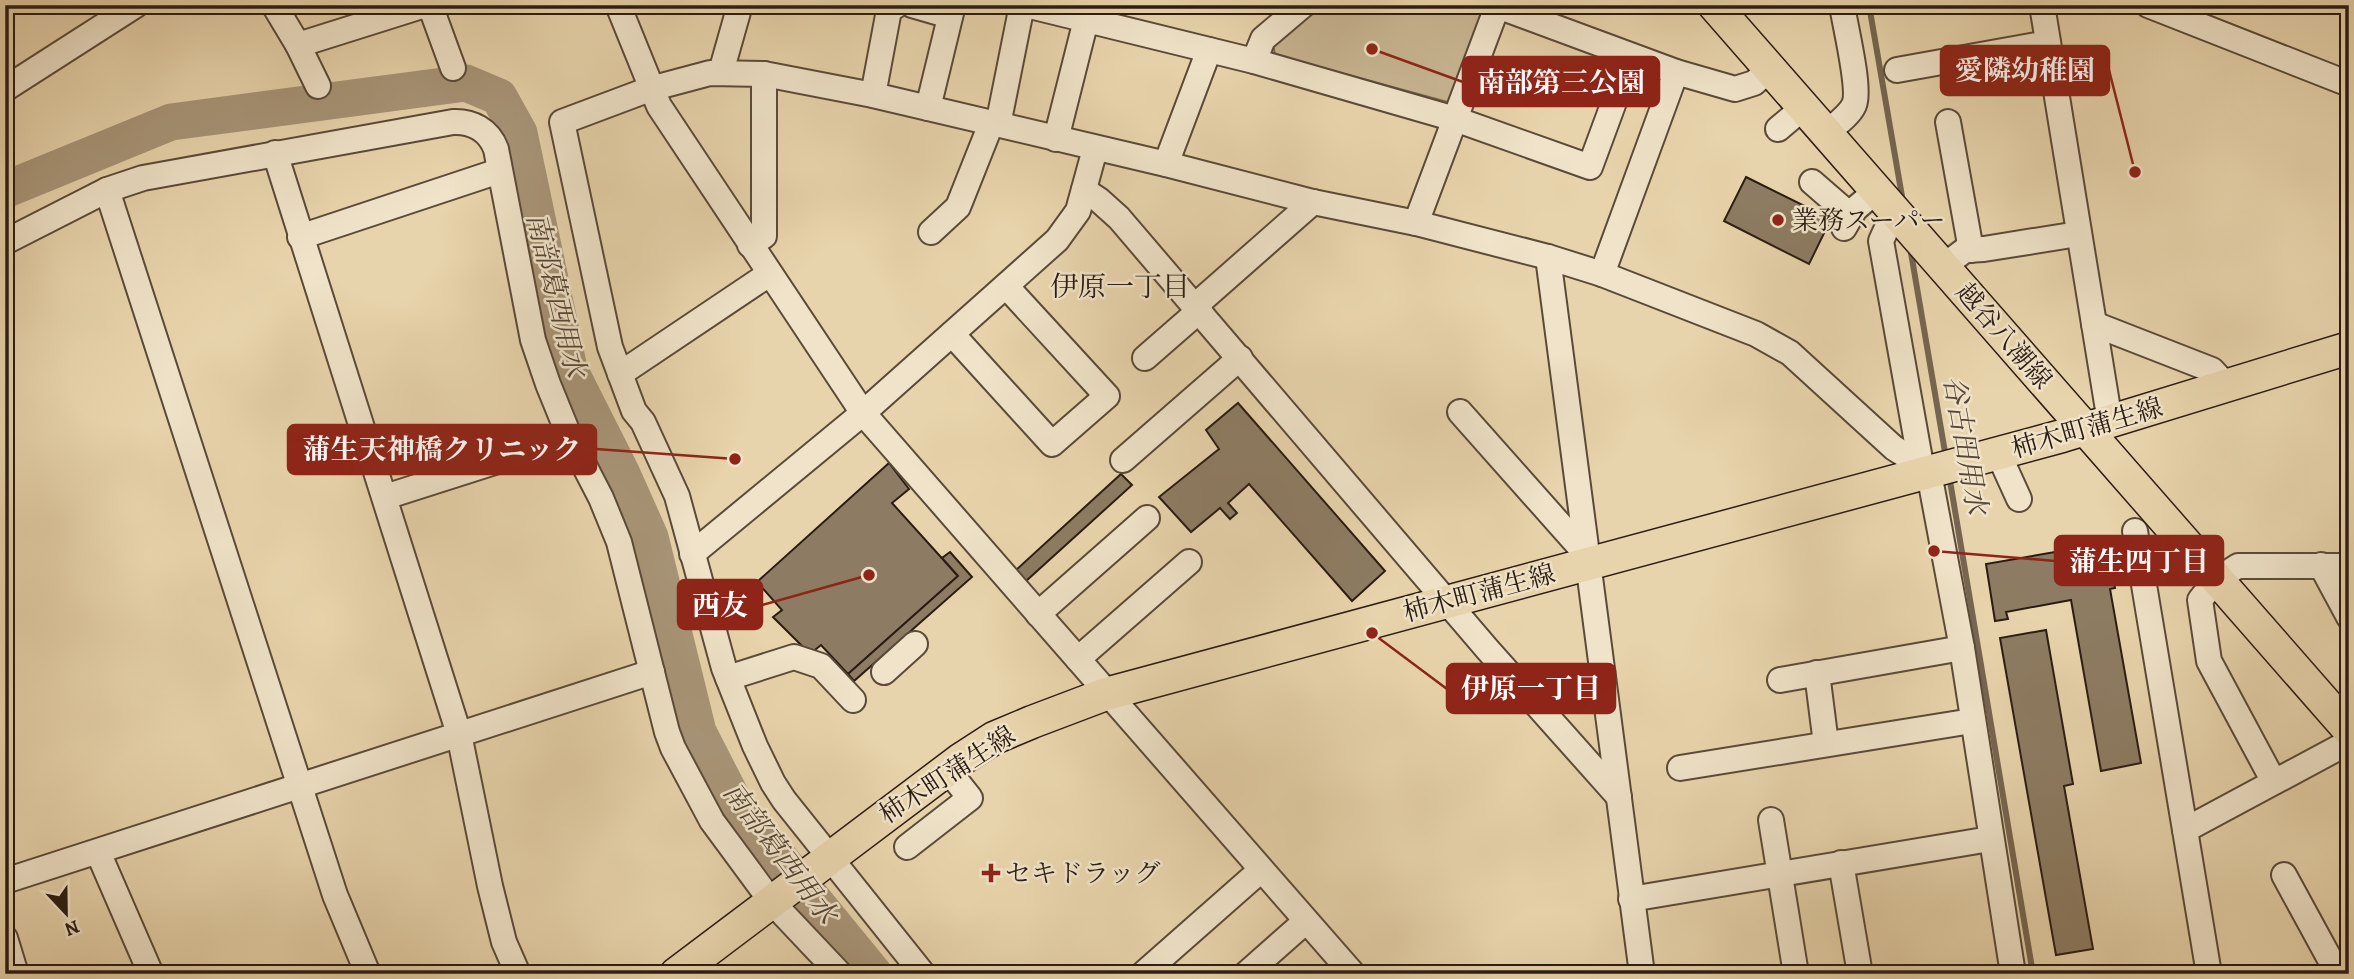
<svg xmlns="http://www.w3.org/2000/svg" width="2354" height="979" font-family="Alegreya,'Noto Serif JP',serif">
	<rect width="100%" height="100%" fill="#e8d4ac"/>
	<filter id="stains"><feTurbulence type="fractalNoise" baseFrequency=".00286" numOctaves="4"/><feColorMatrix values="0 0 0 0 .2 0 0 0 0 .09 0 0 0 0 .02 0 0 0 .5 -.17"/></filter>
	<radialGradient id="worn" r=".72"><stop offset=".6" stop-color="#630" stop-opacity="0"/><stop offset="1" stop-color="#630" stop-opacity=".3"/></radialGradient>
	<path fill="#c8b592" stroke="#7a6852" stroke-width="2" d="M1318 5H1481L1484 14 1451 103 1275 55 1273 44Z"/>
	<g fill="none" stroke-linecap="round" stroke-linejoin="round">
		<g stroke="#766550" stroke-width="6">
			<path d="M1869 5 1903 202"/>
			<path d="M1910 247 1946 458"/>
			<path d="M1949 475 2033 974"/>
		</g>
		<path stroke="#a89578" stroke-width="37" d="M5 190 171 122 466 83 499 97 519 133 569 369 621 472 650 537 698 732 735 804 874 974"/>
	</g>
	<g fill="#8d7c63" stroke="#2b1c13" stroke-width="2">
		<path d="M1746 177 1831 219 1809 264 1724 221Z"/>
		<path d="M1238 403 1385 571 1352 601 1249 484 1228 503 1237 513 1230 519 1220 508 1191 532 1159 497 1219 449 1206 430Z"/>
		<path d="M889 463 909 489 892 503 958 576 848 674 821 645 810 654 773 617 782 610 757 582Z"/>
		<path d="M1121 474 1132 485 1026 581 1016 570Z"/>
		<path d="M2107 543 2115 588 2110 589 2141 763 2101 771 2071 600 2006 612 2008 619 1995 621 1986 564Z"/>
		<path d="M950 552 972 577 854 681 848 674 958 576 942 558Z"/>
		<path d="M2046 630 2073 784 2064 786 2093 949 2056 955 2000 638Z"/>
	</g>
	<g fill="none" stroke-linecap="round" stroke-linejoin="round">
		<defs>
			<g id="minor">
				<path d="M274 5 298 45 425 5"/>
				<path d="M430 5 453 68"/>
				<path d="M618 5 659 106 863 413 1353 974"/>
				<path d="M912 5 950 16"/>
				<path d="M1026 5 1254 61 1455 119 1590 167 1631 56"/>
				<path d="M1495 5 1676 72 1735 89 1754 83 1770 69"/>
				<path d="M2042 5 2110 422"/>
				<path d="M2148 5 2349 84"/>
				<path d="M298 45 318 86"/>
				<path d="M1254 61 1263 39 1303 5"/>
				<path d="M1897 70 2048 43"/>
				<path d="M721 72 740 5"/>
				<path d="M5 89 136 5"/>
				<path d="M873 95 889 10 897 5"/>
				<path d="M928 108 953 5"/>
				<path d="M1948 122 1971 250"/>
				<path d="M998 125 1022 5"/>
				<path d="M1778 129 1804 107"/>
				<path d="M1826 133C1835 125 1849 116 1854 105 1861 89 1845 26 1842 5"/>
				<path d="M1056 139 1086 20"/>
				<path d="M275 153 459 734 490 886 504 942 518 974"/>
				<path d="M1166 164 1209 50"/>
				<path d="M1812 182 1850 215"/>
				<path d="M107 190 335 895 368 974"/>
				<path d="M1084 190 1099 200 1119 218 1488 650 1619 797"/>
				<path d="M1895 210 1881 241 1921 465"/>
				<path d="M1416 223 1497 7"/>
				<path d="M1844 228 1855 209 1876 191"/>
				<path d="M931 232 958 207 991 124"/>
				<path d="M300 237 499 171"/>
				<path d="M5 242 107 190 143 178 453 122C472 121 489 130 496 149L533 340 548 384 570 438 601 498 619 542 667 732 673 748 712 821 771 901 840 974"/>
				<path d="M750 245 764 236V74"/>
				<path d="M1548 257 1642 974"/>
				<path d="M1944 266 1965 250 1984 249 2078 234"/>
				<path d="M1602 274 1676 72"/>
				<path d="M1196 305 1313 202"/>
				<path d="M2094 324 2212 370 2227 386"/>
				<path d="M952 334 1052 444 1107 396 1006 286"/>
				<path d="M1145 358 1200 310"/>
				<path d="M620 374 769 274"/>
				<path d="M1460 412 1587 555"/>
				<path d="M2001 453 2004 466 2019 499"/>
				<path d="M1123 460 1240 358"/>
				<path d="M385 497 570 438"/>
				<path d="M2135 531 2185 830"/>
				<path d="M692 554 863 413 1057 240 1078 211 1095 149"/>
				<path d="M2321 565 2349 617"/>
				<path d="M1038 614 1147 518"/>
				<path d="M1078 659 1189 562"/>
				<path d="M884 672 915 644"/>
				<path d="M1817 673 1826 744"/>
				<path d="M728 678 794 657 821 666 853 700"/>
				<path d="M1780 680 1962 648"/>
				<path d="M1680 768 1972 721"/>
				<path d="M2274 782 2209 661 2200 600 2216 580 2238 566H2349"/>
				<path d="M1771 820 1796 974"/>
				<path d="M907 847 970 798 947 769"/>
				<path d="M98 852 151 974"/>
				<path d="M1841 863 1860 974"/>
				<path d="M2284 875 2338 974"/>
				<path d="M5 881 652 672"/>
				<path d="M1631 899 1990 839"/>
				<path d="M5 938 16 974"/>
				<path d="M923 974 784 800 773 783 755 746 724 668 677 496 643 422 634 411 610 347 562 122 650 89 710 73 764 74 873 95 1166 164 1313 202 1416 223 1548 257 1602 274 1756 334 1790 353 1894 448 1921 465 1929 473 1962 648 2013 974"/>
				<path d="M1143 974 1261 870"/>
				<path d="M1246 974 1306 921"/>
				<path d="M2209 974 2185 830 2349 742"/>
			</g>
			<g id="major">
				<path d="M1714 5 2349 730"/>
				<path d="M676 974 960 760 994 738 1032 722 1106 694 2062 436 2349 348"/>
			</g>
		</defs>
		<use href="#minor" stroke="#5a4a39" stroke-width="28"/>
		<use href="#major" stroke="#2b1c13" stroke-width="35"/>
		<use href="#minor" stroke="#f0e3c9" stroke-width="24"/>
		<use href="#major" stroke="#e8d4ac" stroke-width="32"/>
	</g>
	<g fill="#8f2418" stroke="#f0e3c9" stroke-width="2.5">
		<circle cx="1778" cy="220" r="7"/>
		<path d="M987.5 862.5h7v7h7v7h-7v7h-7v-7h-7v-7h7z"/>
	</g>
	<g text-anchor="middle" dominant-baseline="central" stroke-width="5" stroke-linejoin="round" paint-order="stroke">
		<g font-size="26" fill="#2b1c13" stroke="#f0e3c9" text-anchor="start">
			<text x="1792" y="220">業務スーパー</text>
			<text x="1005" y="873">セキドラッグ</text>
		</g>
		<g font-size="26" fill="#2b1c13" stroke="#f0e3c9">
			<text transform="translate(2004 336) rotate(49)">越谷八潮線</text>
			<text transform="translate(2087 428) rotate(-16)">柿木町蒲生線</text>
			<text transform="translate(1479 593) rotate(-15)">柿木町蒲生線</text>
			<text transform="translate(947 775) rotate(-33)">柿木町蒲生線</text>
		</g>
		<g font-size="28" fill="#2b1c13" stroke="#f0e3c9">
			<text x="1120" y="287">伊原一丁目</text>
		</g>
		<g font-size="28" font-style="italic" fill="#574636" stroke="#f0e3c9">
			<text transform="translate(556 295) rotate(76)">南部葛西用水</text>
			<text transform="translate(1965 445) rotate(80)">谷古田用水</text>
			<text transform="translate(780 853) rotate(53)">南部葛西用水</text>
		</g>
	</g>
	<path fill="none" stroke="#8f2418" stroke-width="2.5" d="M2135 172L2109 70M1372 49L1463 82M735 459L596 449M1934 551L2055 561M869 575L762 605M1372 633L1447 689"/>
	<g fill="#8f2418" stroke="#f0e3c9" stroke-width="2.5">
		<circle cx="2135" cy="172" r="7"/>
		<circle cx="1372" cy="49" r="7"/>
		<circle cx="735" cy="459" r="7"/>
		<circle cx="1934" cy="551" r="7"/>
		<circle cx="869" cy="575" r="7"/>
		<circle cx="1372" cy="633" r="7"/>
	</g>
	<g fill="#8f2418" stroke="#8f2418" stroke-width="2.5">
		<rect x="1941" y="46" width="168" height="49" rx="7"/>
		<rect x="1463" y="57" width="196" height="49" rx="7"/>
		<rect x="288" y="425" width="308" height="49" rx="7"/>
		<rect x="2055" y="536" width="168" height="49" rx="7"/>
		<rect x="678" y="580" width="84" height="49" rx="7"/>
		<rect x="1447" y="664" width="168" height="49" rx="7"/>
	</g>
	<g font-size="28" text-anchor="middle" font-weight="bold" fill="#fff">
		<text x="2025" y="80">愛隣幼稚園</text>
		<text x="1561" y="92">南部第三公園</text>
		<text x="442" y="459">蒲生天神橋クリニック</text>
		<text x="2139" y="571">蒲生四丁目</text>
		<text x="720" y="615">西友</text>
		<text x="1531" y="698">伊原一丁目</text>
	</g>
	<rect width="2354" height="979" fill="none" stroke="#e8d4ac" stroke-width="28"/>
	<rect x="7" y="7" width="2340" height="965" fill="none" stroke="#2b1c13" stroke-width="3.5"/>
	<rect x="14" y="14" width="2326" height="951" fill="none" stroke="#2b1c13" stroke-width="2"/>
	<g transform="translate(66 913) rotate(158)" stroke="#f0e3c9" stroke-width="5" paint-order="stroke">
	<path d="M0-5L12 26L0 18L-12 26Z" fill="#2b1c13"/>
	<text y="-10" font-size="19" font-weight="bold" text-anchor="middle" fill="#2b1c13">N</text>
	</g>
	<rect width="100%" height="100%" filter="url(#stains)"/>
	<rect width="100%" height="100%" fill="url(#worn)"/>
</svg>
